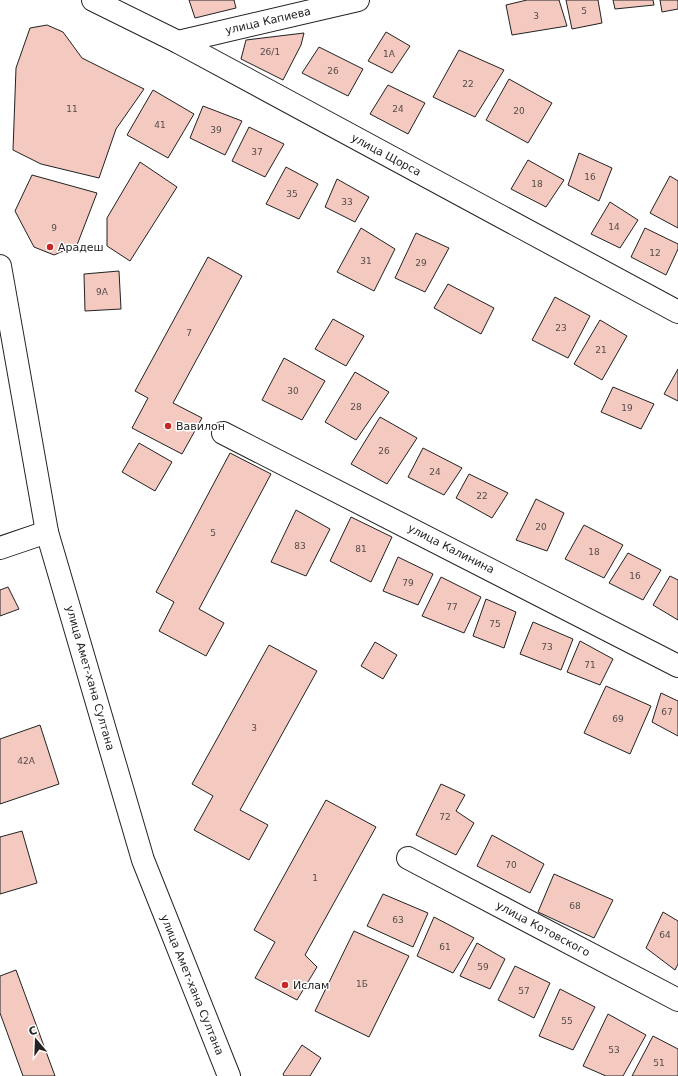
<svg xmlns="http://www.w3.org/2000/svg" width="678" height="1076" font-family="'DejaVu Sans',sans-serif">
	<rect width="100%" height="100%" fill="#fff"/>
	<g fill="#f3c9c0" stroke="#222">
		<path d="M189 0H234L236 8 195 18Z"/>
		<path d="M527 0H559L567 26 512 35 506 5Z"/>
		<path d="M566 0H598L602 23 572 29Z"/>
		<path d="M613 0H653L654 5 615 9Z"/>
		<path d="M660 0H678V9L662 12Z"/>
		<path d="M47 25 63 32 82 58 144 89 116 129 99 178 41 164 13 150 16 68 30 28Z"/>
		<path d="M386 32 410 46 392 73 368 61Z"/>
		<path d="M304 33 301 45 283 80 241 59 246 40Z"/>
		<path d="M319 47 363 69 348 96 302 73Z"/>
		<path d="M459 50 504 70 475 117 433 97Z"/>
		<path d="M509 79 552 103 528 143 486 120Z"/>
		<path d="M388 85 425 103 408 134 370 114Z"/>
		<path d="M153 90 194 114 168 158 127 135Z"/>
		<path d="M203 106 242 121 225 155 190 138Z"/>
		<path d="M249 127 284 144 265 177 232 161Z"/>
		<path d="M579 153 612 168 599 201 568 185Z"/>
		<path d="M528 160 564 180 546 207 511 189Z"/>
		<path d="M140 162 177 187 130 261 107 246V218Z"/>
		<path d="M286 167 318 184 299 219 266 204Z"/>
		<path d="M32 175 97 193 77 245 54 255 34 247 15 211Z"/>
		<path d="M670 176 678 181V228L650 213Z"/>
		<path d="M337 179 369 197 355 222 325 207Z"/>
		<path d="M610 202 638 220 620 248 591 234Z"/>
		<path d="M361 228 395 249 374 291 337 272Z"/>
		<path d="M645 228 678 244V249L666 275 631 257Z"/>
		<path d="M416 233 449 248 425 292 395 278Z"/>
		<path d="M208 257 242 276 173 403 202 418 182 454 132 428 148 398 135 391Z"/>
		<path d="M119 271 121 309 85 311 84 274Z"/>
		<path d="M448 284 494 308 481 334 434 308Z"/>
		<path d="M555 297 590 316 568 358 532 340Z"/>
		<path d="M333 319 364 336 346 366 315 349Z"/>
		<path d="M600 320 627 336 602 380 574 364Z"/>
		<path d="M284 358 325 381 302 420 262 400Z"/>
		<path d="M678 369V401L664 394Z"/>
		<path d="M355 372 389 392 356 440 325 422Z"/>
		<path d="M613 387 654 404 641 429 601 412Z"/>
		<path d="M380 417 417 438 387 484 351 464Z"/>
		<path d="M139 443 172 462 155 491 122 472Z"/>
		<path d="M423 448 462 468 444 495 408 477Z"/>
		<path d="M230 453 271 474 199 609 224 623 206 656 159 631 174 602 156 592Z"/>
		<path d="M469 474 508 493 492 518 456 498Z"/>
		<path d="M536 499 564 513 547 551 516 540Z"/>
		<path d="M296 510 330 529 306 576 271 562Z"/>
		<path d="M351 517 392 537 371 582 330 561Z"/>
		<path d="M584 525 623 545 604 578 565 559Z"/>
		<path d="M628 553 661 570 643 600 609 583Z"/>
		<path d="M398 557 433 574 418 605 383 591Z"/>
		<path d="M670 576 678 580V620L653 605Z"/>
		<path d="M441 577 481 597 464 633 422 616Z"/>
		<path d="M8 587 19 609 0 616V590Z"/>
		<path d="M486 599 516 612 504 648 473 636Z"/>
		<path d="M533 622 573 639 561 670 520 654Z"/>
		<path d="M580 641 613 659 600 685 567 672Z"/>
		<path d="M375 642 397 655 383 679 361 666Z"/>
		<path d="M269 645 317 671 240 810 268 825 249 860 194 830 213 796 192 784Z"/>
		<path d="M606 686 651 706 630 754 584 733Z"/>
		<path d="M661 693 678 701V736L652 722Z"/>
		<path d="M40 725 59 784 0 804V739Z"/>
		<path d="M441 784 465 795 456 811 474 823 456 855 416 835Z"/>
		<path d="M326 800 376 827 305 955 317 967 297 1000 255 978 275 942 254 930Z"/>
		<path d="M22 831 37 883 0 894V837Z"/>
		<path d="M492 835 544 864 530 893 477 866Z"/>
		<path d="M554 874 613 900 594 938 538 912Z"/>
		<path d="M383 894 428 913 413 947 367 926Z"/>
		<path d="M663 912 678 921V964L675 970 646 948Z"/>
		<path d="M434 917 474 938 453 973 417 956Z"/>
		<path d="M354 931 409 956 369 1037 315 1011Z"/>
		<path d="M477 943 505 959 490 989 460 976Z"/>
		<path d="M515 966 550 983 534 1018 498 1000Z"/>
		<path d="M16 970 55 1076H23L0 1013V976Z"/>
		<path d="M560 989 595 1007 573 1050 539 1036Z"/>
		<path d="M608 1014 646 1035 623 1076H606L583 1066Z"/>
		<path d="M653 1036 678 1049V1076H632Z"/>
		<path d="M302 1045 321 1058 310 1076H284L283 1074Z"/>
	</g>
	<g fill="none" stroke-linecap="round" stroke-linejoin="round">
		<defs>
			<g id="minor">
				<path d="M93 0 178 42 678 312"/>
				<path d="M178 42 358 0"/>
				<path d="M223 433 678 666"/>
				<path d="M408 858 678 1000"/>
			</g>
			<g id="major">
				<path d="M0 266 47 532 143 860 229 1076"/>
				<path d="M0 548 47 532"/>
			</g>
		</defs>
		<use href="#minor" stroke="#222" stroke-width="24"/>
		<use href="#major" stroke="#222" stroke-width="24"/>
		<use href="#minor" stroke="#fff" stroke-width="22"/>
		<use href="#major" stroke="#fff" stroke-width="22"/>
	</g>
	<g fill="#c62828" stroke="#fff" stroke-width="1.5">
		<circle cx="50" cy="247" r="4"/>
		<circle cx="168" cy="426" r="4"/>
		<circle cx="285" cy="985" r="4"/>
	</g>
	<g text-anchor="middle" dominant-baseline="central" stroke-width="3" stroke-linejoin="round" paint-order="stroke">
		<g font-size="9" fill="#564c4a">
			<text x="584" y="11">5</text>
			<text x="536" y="16">3</text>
			<text x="270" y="52">26/1</text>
			<text x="389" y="54">1А</text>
			<text x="333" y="71">26</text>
			<text x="468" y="84">22</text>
			<text x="72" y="109">11</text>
			<text x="398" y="109">24</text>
			<text x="519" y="111">20</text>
			<text x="160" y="125">41</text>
			<text x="216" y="130">39</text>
			<text x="257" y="152">37</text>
			<text x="590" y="177">16</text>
			<text x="537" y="184">18</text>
			<text x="292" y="194">35</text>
			<text x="347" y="202">33</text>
			<text x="614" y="227">14</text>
			<text x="54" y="228">9</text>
			<text x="655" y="253">12</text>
			<text x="366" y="261">31</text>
			<text x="421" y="263">29</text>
			<text x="102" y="292">9А</text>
			<text x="561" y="328">23</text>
			<text x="189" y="333">7</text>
			<text x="601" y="350">21</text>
			<text x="293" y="391">30</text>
			<text x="356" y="407">28</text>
			<text x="627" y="408">19</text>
			<text x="384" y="451">26</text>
			<text x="435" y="472">24</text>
			<text x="482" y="496">22</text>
			<text x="541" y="527">20</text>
			<text x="213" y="533">5</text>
			<text x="300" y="546">83</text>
			<text x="361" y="549">81</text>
			<text x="594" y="552">18</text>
			<text x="635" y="576">16</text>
			<text x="408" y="583">79</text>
			<text x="452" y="607">77</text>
			<text x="495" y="624">75</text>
			<text x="547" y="647">73</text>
			<text x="590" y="665">71</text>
			<text x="667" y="712">67</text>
			<text x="618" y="719">69</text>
			<text x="254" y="728">3</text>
			<text x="26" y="761">42А</text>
			<text x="445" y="817">72</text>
			<text x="511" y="865">70</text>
			<text x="315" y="878">1</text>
			<text x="575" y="906">68</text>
			<text x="398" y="920">63</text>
			<text x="665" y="935">64</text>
			<text x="445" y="947">61</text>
			<text x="483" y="967">59</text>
			<text x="362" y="984">1Б</text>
			<text x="524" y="991">57</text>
			<text x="567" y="1021">55</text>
			<text x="614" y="1050">53</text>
			<text x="659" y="1063">51</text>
		</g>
		<g font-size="11" fill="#222" stroke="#fff">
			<text transform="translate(268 21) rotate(-13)">улица Капиева</text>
			<text transform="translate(386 155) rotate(28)">улица Щорса</text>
			<text transform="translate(451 549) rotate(27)">улица Калинина</text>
			<text transform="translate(90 678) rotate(74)">улица Амет-хана Султана</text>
			<text transform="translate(543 929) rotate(28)">улица Котовского</text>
			<text transform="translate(192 985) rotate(68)">улица Амет-хана Султана</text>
		</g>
		<g font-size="11" fill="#222" stroke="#fff" text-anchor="start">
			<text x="58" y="247">Арадеш</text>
			<text x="176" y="426">Вавилон</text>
			<text x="293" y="985">Ислам</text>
		</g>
	</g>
	<g transform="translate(36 1040) rotate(341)" stroke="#ffffff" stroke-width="3" paint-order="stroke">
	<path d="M0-3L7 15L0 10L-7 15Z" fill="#222222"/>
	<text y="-6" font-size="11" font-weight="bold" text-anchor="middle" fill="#222222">С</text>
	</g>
</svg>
